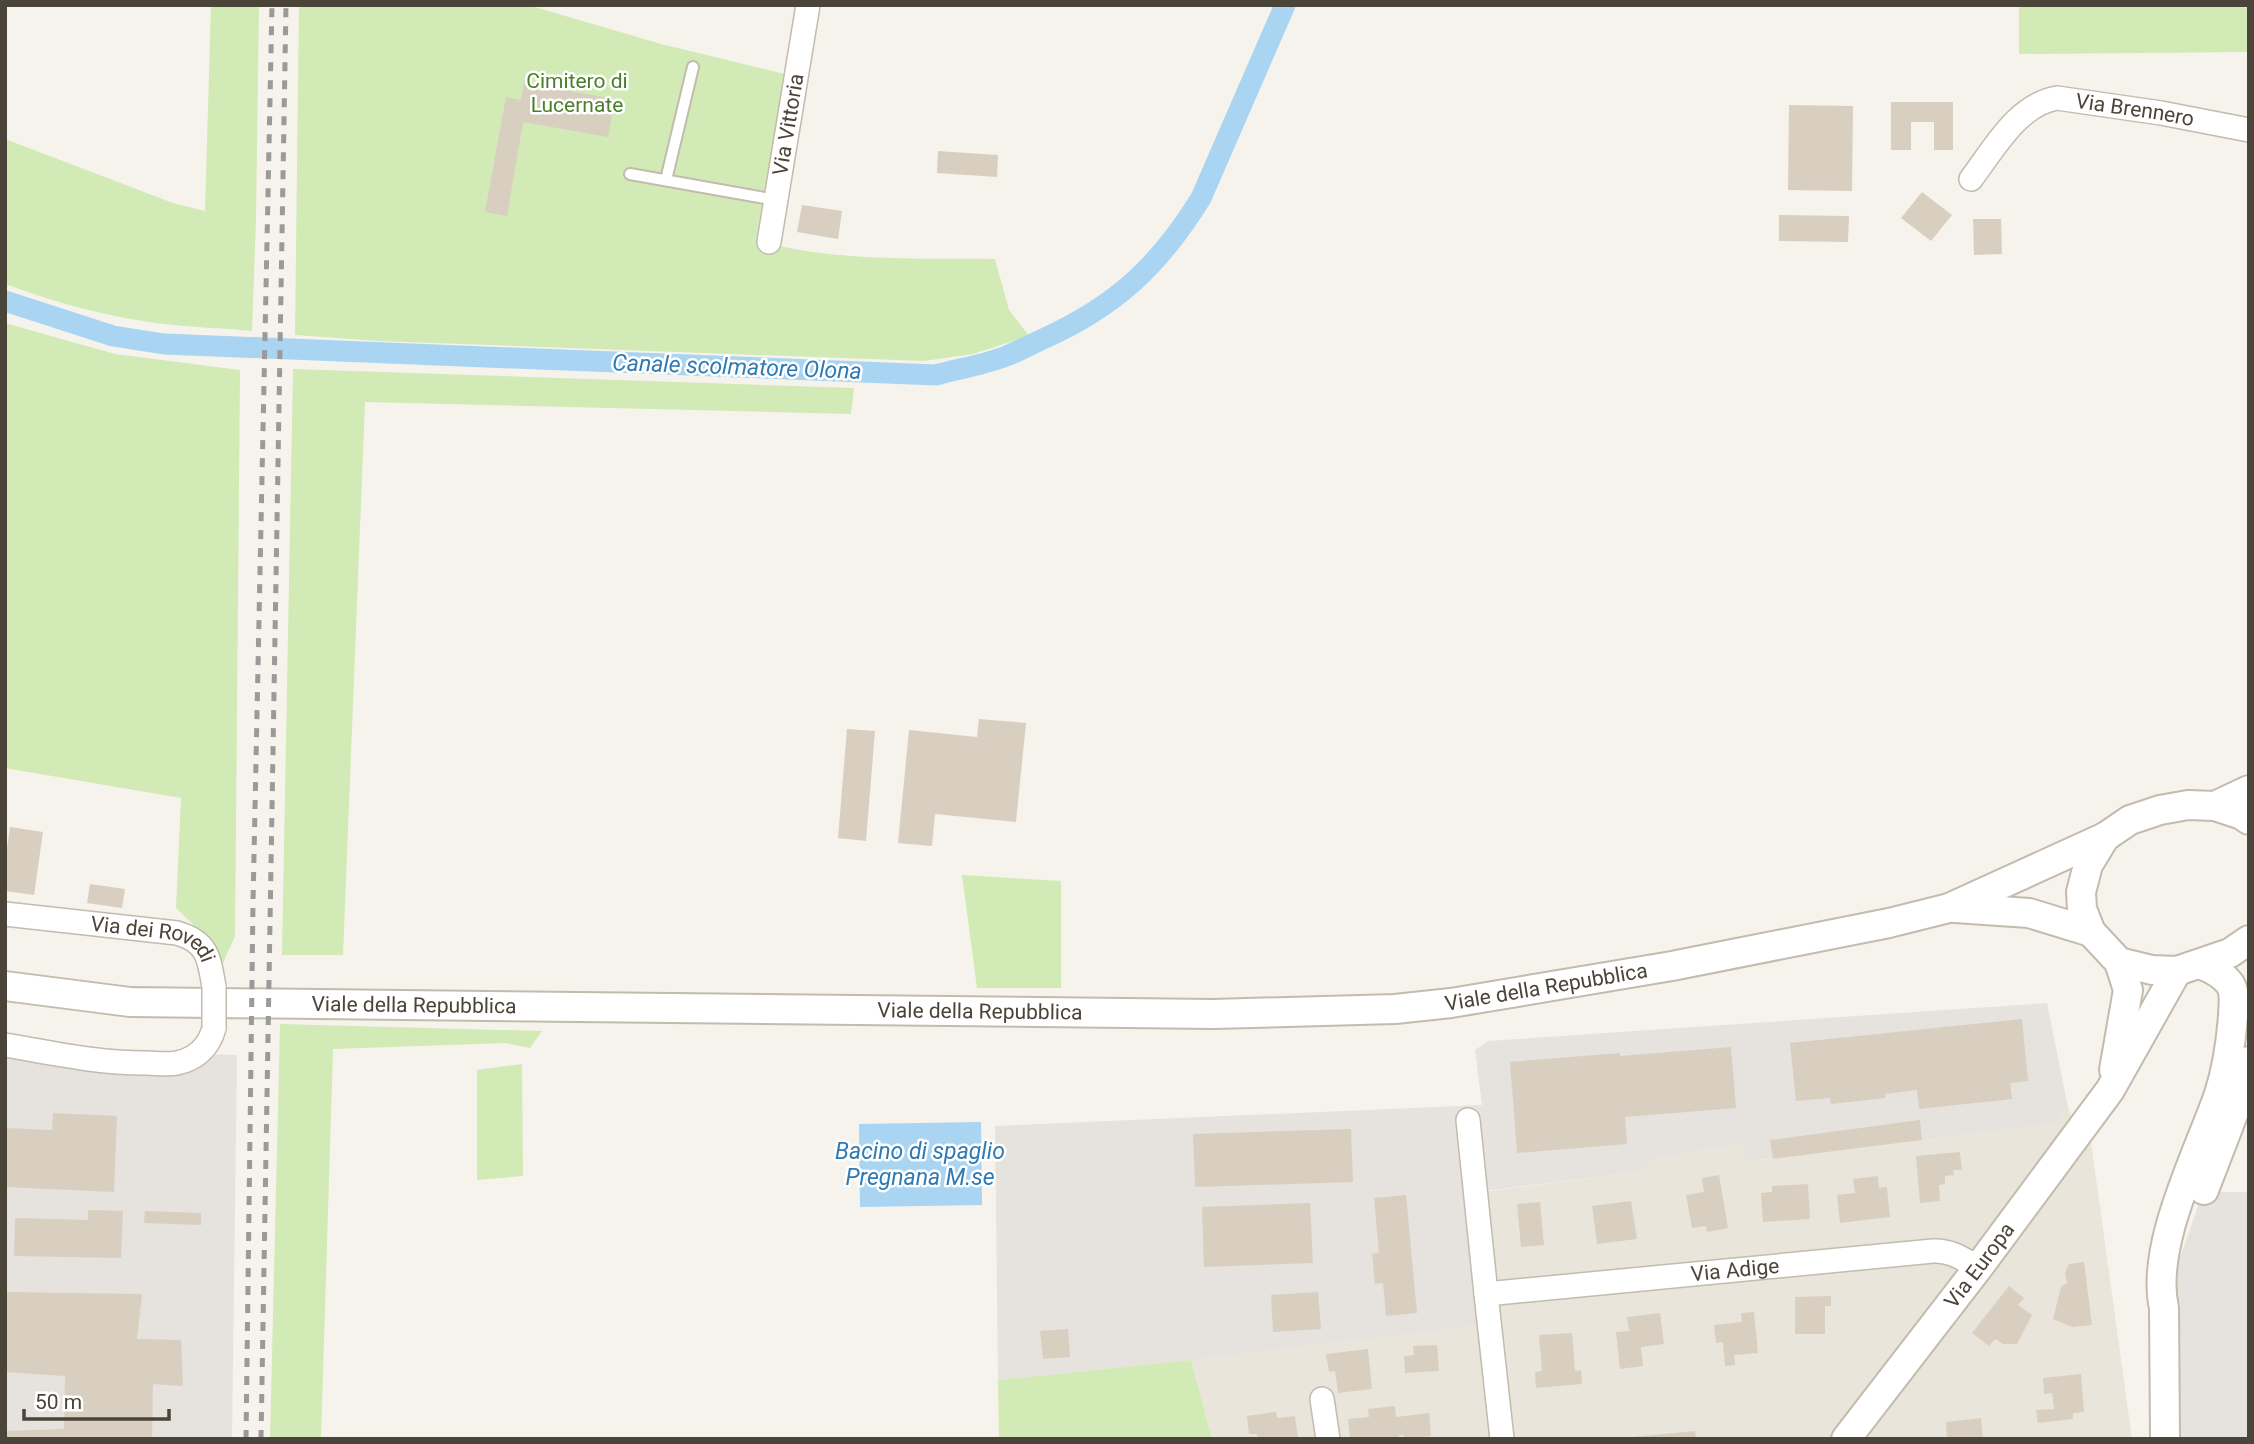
<svg xmlns="http://www.w3.org/2000/svg" width="2254" height="1444" font-family="Roboto,sans-serif">
	<rect width="100%" height="100%" fill="#f6f3ec"/>
	<path fill="#eae5da" d="M2068 1107 2077 1134 2088 1120 2132 1439H1212L1191 1360 1489 1325 1475 1193 1644 1171 1652 1159 1742 1144 1745 1162 2056 1124Z"/>
	<g fill="#e6e2dd">
		<path d="M2047 1003 2068 1107 2056 1124 1744 1162 1742 1144 1652 1159 1644 1171 1476 1192 1489 1325 1191 1360 998 1380 995 1126 1482 1105 1475 1050 1488 1041Z"/>
		<path d="M5 1035 106 1051 237 1055 232 1439H5Z"/>
		<path d="M2203 1192H2249V1439H2165L2176 1269Z"/>
	</g>
	<g fill="#d2eab5">
		<path d="M211 5H259L256 219 252 331C220 328 187 327 156 323 104 316 54 302 5 284V139L173 203 205 211Z"/>
		<path d="M299 5H528L661 44 785 74 756 240C834 262 914 258 995 259L1009 310 1029 336 973 354 924 361 378 341 295 335Z"/>
		<path d="M2019 5H2249V52L2019 54Z"/>
		<path d="M5 323 115 354 240 370 235 936 223 963 202 933 176 908 181 798 5 768Z"/>
		<path d="M293 369 854 388 851 414 365 402 343 955H282Z"/>
		<path d="M962 875 1061 881V988H977Z"/>
		<path d="M280 1024 542 1031 530 1048 506 1043 333 1049 321 1439H270Z"/>
		<path d="M522 1064 523 1176 477 1180V1070Z"/>
		<path d="M1191 1360 1212 1439H999L998 1380Z"/>
	</g>
	<path fill="#a9d4f2" d="M981 1122 982 1205 860 1207 859 1124Z"/>
	<g fill="none" stroke-linecap="round" stroke-linejoin="round">
		<path stroke="#a9d4f2" stroke-width="21" d="M5 301 113 336 164 344 936 375C958 369 982 365 1004 357 1017 352 1030 345 1043 339 1116 306 1159 266 1201 198L1285 5"/>
	</g>
	<g fill="#d8cfc1">
		<path d="M524 83 615 99 608 137 523 122 507 216 485 212 506 97 521 100Z"/>
		<path d="M1891 102H1953V150H1934V122H1911V150H1891Z"/>
		<path d="M1789 105 1853 106 1852 191 1788 190Z"/>
		<path d="M938 151 998 155 997 177 937 173Z"/>
		<path d="M1922 192 1952 215 1931 241 1901 218Z"/>
		<path d="M802 205 842 211 838 239 797 232Z"/>
		<path d="M1779 215 1849 216 1848 242 1779 241Z"/>
		<path d="M1973 219H2001L2002 254 1974 255Z"/>
		<path d="M979 719 1026 723 1016 822 935 814 932 846 898 843 909 730 977 737Z"/>
		<path d="M847 729 875 731 866 841 838 838Z"/>
		<path d="M10 827 43 832 34 895 5 891V862Z"/>
		<path d="M90 884 125 889 122 908 87 903Z"/>
		<path d="M2022 1019 2028 1081 2010 1083 2012 1099 1919 1109 1917 1090 1885 1094V1098L1831 1104 1830 1098 1796 1101 1790 1043Z"/>
		<path d="M1731 1047 1736 1108 1625 1117 1627 1144 1517 1153 1510 1062 1620 1053V1056Z"/>
		<path d="M53 1113 117 1116 114 1192 5 1187V1128L52 1130Z"/>
		<path d="M1920 1120 1922 1140 1773 1159 1770 1140Z"/>
		<path d="M1351 1129 1353 1182 1195 1187 1193 1134Z"/>
		<path d="M1960 1152 1962 1170H1953L1954 1175 1945 1176V1184L1939 1185 1940 1201 1920 1203 1916 1156Z"/>
		<path d="M1719 1175 1728 1228 1707 1232 1706 1226 1692 1228 1686 1195 1704 1192 1702 1178Z"/>
		<path d="M1878 1176 1879 1188 1887 1187 1890 1217 1840 1223 1837 1195 1855 1193 1853 1179Z"/>
		<path d="M1808 1184 1810 1219 1763 1222 1761 1193 1772 1192V1186Z"/>
		<path d="M1406 1195 1417 1313 1386 1316 1383 1283 1375 1284 1372 1254 1379 1253 1374 1198Z"/>
		<path d="M1631 1201 1637 1239 1597 1244 1592 1206Z"/>
		<path d="M1540 1202 1544 1245 1521 1247 1517 1204Z"/>
		<path d="M1310 1203 1313 1263 1204 1267 1202 1207Z"/>
		<path d="M88 1210 123 1211 121 1258 14 1256 15 1218 88 1220Z"/>
		<path d="M145 1211 201 1213V1225L144 1223Z"/>
		<path d="M2084 1262 2092 1325 2072 1327 2053 1319 2061 1287 2067 1283 2065 1273 2069 1264Z"/>
		<path d="M2009 1286 2024 1298 2018 1305 2032 1315 2017 1344H2003L1995 1339 1989 1346 1972 1333Z"/>
		<path d="M5 1292 142 1294 137 1339 181 1340 183 1386 153 1384 152 1439H5V1431L64 1429 65 1376 5 1372Z"/>
		<path d="M1318 1292 1321 1329 1273 1332 1271 1295Z"/>
		<path d="M1831 1296V1306H1825V1334H1795V1297Z"/>
		<path d="M1754 1312 1758 1353 1734 1355 1735 1365 1725 1366 1723 1342 1716 1343 1714 1325 1742 1322 1741 1313Z"/>
		<path d="M1660 1313 1664 1344 1641 1347 1643 1366 1620 1369 1616 1332 1629 1331 1627 1317Z"/>
		<path d="M1068 1329 1070 1357 1043 1359 1040 1331Z"/>
		<path d="M1572 1333 1575 1371 1581 1370 1582 1384 1536 1388 1535 1372 1542 1371 1539 1335Z"/>
		<path d="M1437 1345 1439 1371 1405 1373 1404 1356 1414 1355 1413 1346Z"/>
		<path d="M1368 1349 1372 1389 1338 1393 1335 1371 1329 1372 1326 1354Z"/>
		<path d="M2081 1374 2084 1412 2073 1413V1419L2038 1423 2036 1410 2054 1409 2052 1393 2044 1394 2043 1378Z"/>
		<path d="M1395 1406 1396 1417 1429 1413 1431 1436 1422 1437V1439H1405L1404 1435 1398 1436V1439H1350L1348 1419 1369 1417 1368 1409Z"/>
		<path d="M1276 1412 1277 1418 1295 1416 1298 1439H1258L1257 1434H1249L1247 1416Z"/>
		<path d="M1981 1418 1983 1439H1947L1946 1422Z"/>
		<path d="M1695 1431 1696 1439H1633V1437Z"/>
	</g>
	<g fill="none" stroke-linecap="round" stroke-linejoin="round">
		<defs>
			<g id="service">
				<path d="M630 174 776 200"/>
				<path d="M666 180 693 67"/>
			</g>
			<g id="minor">
				<path id="s1" d="M1971 179C1994 149 2017 105 2057 98L2161 113 2249 130"/>
				<path id="s2" d="M769 242 808 5"/>
				<path id="s3" d="M5 914 177 933C208 942 209 958 214 987"/>
				<path d="M5 1045C52 1053 97 1063 145 1063 155 1063 167 1065 177 1063 196 1059 209 1047 214 1028"/>
				<path d="M1468 1120 1486 1294"/>
				<path d="M1322 1399 1328 1439"/>
				<path id="s4" d="M1502 1439 1486 1294 1933 1251C1951 1250 1963 1259 1978 1268"/>
			</g>
			<g id="tertiary">
				<path d="M2215 806 2249 790"/>
				<path d="M2249 820 2242 815 2215 806 2188 805 2160 810 2130 820 2105 837 2088 865 2081 892 2082 909 2091 932 2119 962 2152 970 2177 971 2230 953 2249 940"/>
				<path d="M1955 908 2029 913 2091 932"/>
				<path id="s5" d="M5 986 130 1002 1213 1014 1395 1009 1451 1003 1672 966 1889 923 1949 908 2105 837"/>
				<path d="M2114 1070 2128 990 2119 962"/>
				<path d="M2204 1190 2234 1112 2249 1061"/>
				<path id="s6" d="M1846 1439 1978 1268 2110 1090 2177 971"/>
				<path d="M2165 1439 2164 1308C2150 1246 2198 1154 2219 1094 2227 1069 2231 1042 2233 1016 2233 1006 2236 993 2230 984 2223 974 2210 968 2200 964"/>
			</g>
		</defs>
		<use href="#service" stroke="#c2bbae" stroke-width="14"/>
		<use href="#minor" stroke="#c2bbae" stroke-width="26"/>
		<use href="#tertiary" stroke="#c2bbae" stroke-width="32"/>
		<use href="#service" stroke="#fff" stroke-width="10"/>
		<use href="#minor" stroke="#fff" stroke-width="23"/>
		<use href="#tertiary" stroke="#fff" stroke-width="28"/>
		<g stroke="#9a9a9a" stroke-width="5" stroke-dasharray="9 9" stroke-linecap="butt">
			<path d="M246 1439 253 903 272 5"/>
			<path d="M261 1439 286 5"/>
		</g>
		<defs>
			<path id="minor-bridge" d="M214 1028V987"/>
		</defs>
		<use href="#minor-bridge" stroke="#c2bbae" stroke-width="26" stroke-linecap="butt"/>
		<use href="#minor-bridge" stroke="#fff" stroke-width="23"/>
	</g>
	<g text-anchor="middle" dominant-baseline="central" stroke-width="5" stroke-linejoin="round" paint-order="stroke">
		<g font-size="21" fill="#4a7f2a" stroke="#fff">
			<text x="577" y="81">Cimitero di<tspan x="577" dy="24">Lucernate</tspan></text>
		</g>
		<g font-size="21" fill="#4b4439" stroke="#fff">
			<text stroke="none"><textPath href="#s1" startOffset="200">Via Brennero</textPath></text>
			<text stroke="none"><textPath href="#s2" startOffset="119">Via Vittoria</textPath></text>
			<text stroke="none"><textPath href="#s3" startOffset="152">Via dei Rovedi</textPath></text>
			<text stroke="none"><textPath href="#s5" startOffset="1544">Viale della Repubblica</textPath></text>
			<text stroke="none"><textPath href="#s5" startOffset="410">Viale della Repubblica</textPath></text>
			<text stroke="none"><textPath href="#s5" startOffset="976">Viale della Repubblica</textPath></text>
			<text stroke="none"><textPath href="#s6" startOffset="219">Via Europa</textPath></text>
			<text stroke="none"><textPath href="#s4" startOffset="396">Via Adige</textPath></text>
		</g>
		<g font-size="23" font-style="italic" fill="#2e7ab2" stroke="#fff">
			<text transform="translate(737 367) rotate(2)">Canale scolmatore Olona</text>
			<text x="920" y="1151">Bacino di spaglio<tspan x="920" dy="26">Pregnana M.se</tspan></text>
		</g>
	</g>
	<rect width="2254" height="1444" fill="none" stroke="#4b4439" stroke-width="14"/>
	<path d="M24 1409v10h145v-10" fill="none" stroke="#4b4439" stroke-width="3.5"/>
	<text x="35" y="1409" font-size="21" fill="#4b4439" stroke="#ffffff" stroke-width="5" paint-order="stroke">50 m</text>
</svg>
